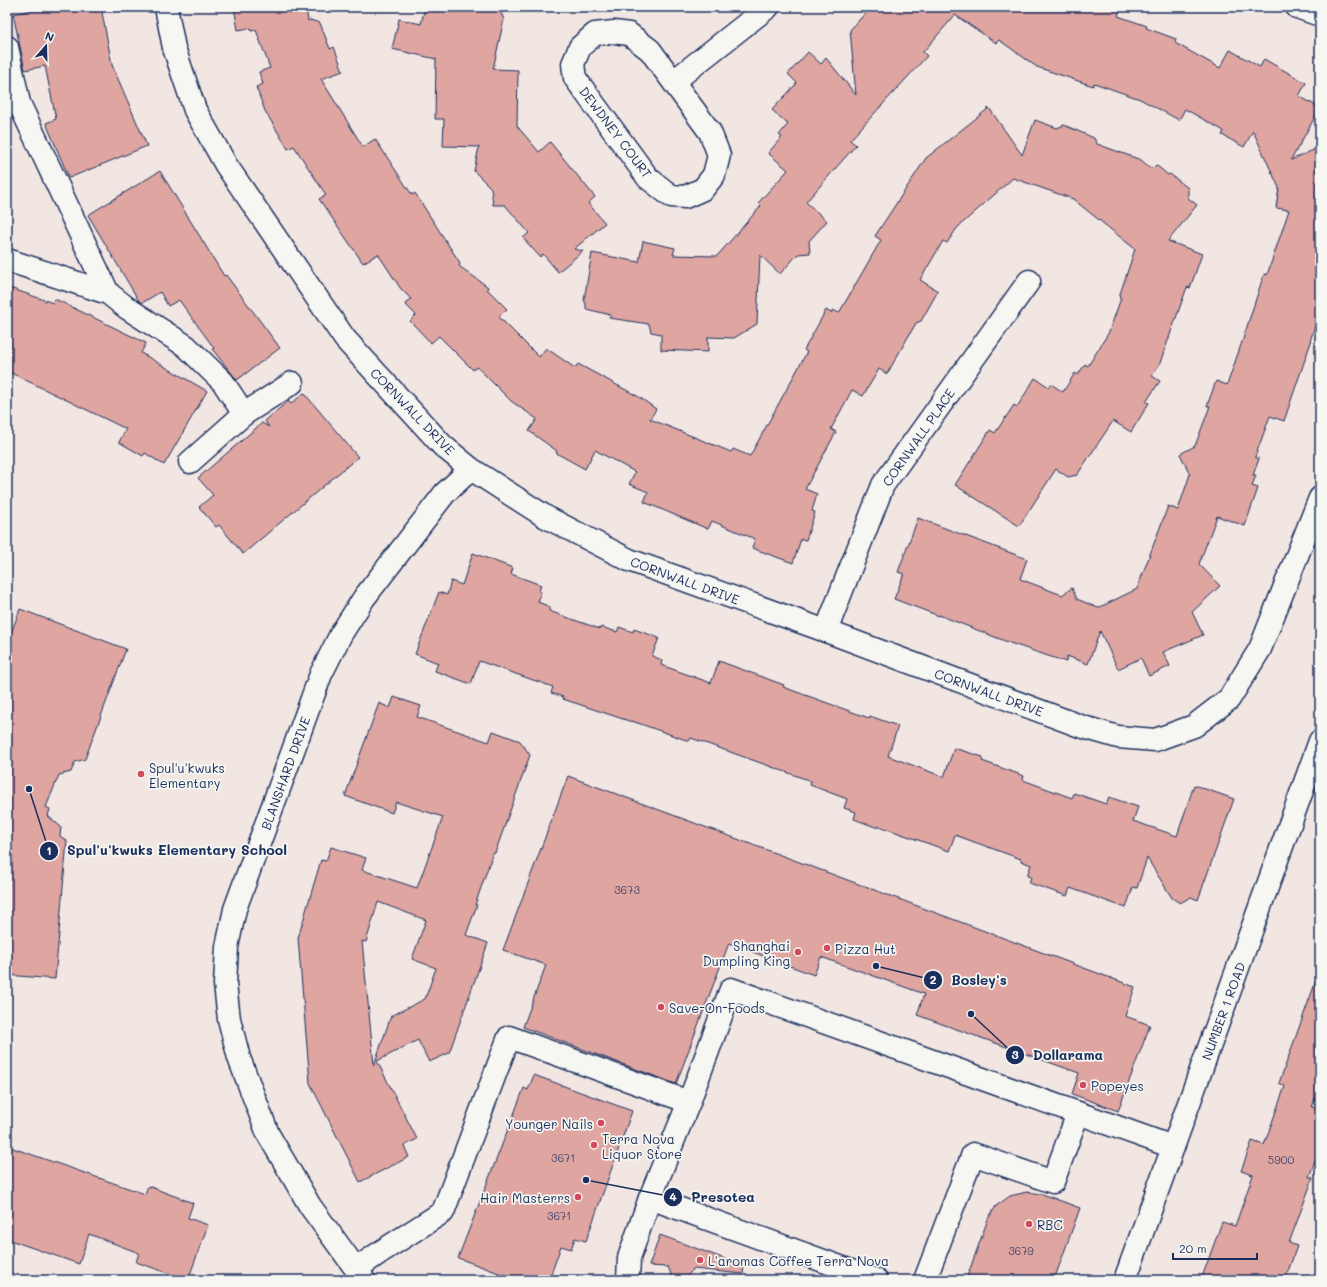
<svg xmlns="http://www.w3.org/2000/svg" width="1327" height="1287" font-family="Mali,sans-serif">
	<rect width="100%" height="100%" fill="#f1e6e2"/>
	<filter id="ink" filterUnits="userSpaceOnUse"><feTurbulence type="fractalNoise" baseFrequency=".025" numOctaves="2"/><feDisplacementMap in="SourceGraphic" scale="8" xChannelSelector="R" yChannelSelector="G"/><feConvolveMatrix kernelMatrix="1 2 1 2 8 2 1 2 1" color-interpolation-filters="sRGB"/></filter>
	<g filter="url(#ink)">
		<g fill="#dfa5a1" stroke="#1b2f5e" fill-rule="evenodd">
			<path d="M47 7H101L112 65 147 146 69 178 46 123 56 119 45 66 25 70 13 14Z"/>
			<path d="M234 7H306L308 21 310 20 320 23 330 49 334 47 343 71 321 79 363 147 375 139 412 195 415 193 460 263 459 266 488 287 487 289 507 309 499 317 539 357 546 348 575 368 578 364 639 397 656 409 650 419 731 452 733 449 750 456 807 352 804 350 826 310 831 313 833 310 839 313 881 240 875 236 926 158 989 108 1022 155 1035 120 1057 128 1064 125 1094 138 1097 144 1141 160 1152 169 1156 165 1168 175 1170 174 1188 188V198L1197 205 1168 241 1202 254 1190 288 1187 287 1160 363 1152 376 1160 381 1146 402 1149 403 1131 432 1113 421 1077 475 1068 477 1056 469 1019 526 955 485 990 430 995 433 1014 405 1017 407 1035 378 1049 387 1051 384 1063 392 1075 373 1078 375 1085 364 1088 366 1109 332 1121 298 1119 297 1135 249 1073 199 1013 178 957 228 947 243 943 241 920 280 938 291 921 321 916 323 887 374 879 369 863 396 852 390 831 429 836 432 805 489 817 494 812 511 815 512 806 540 801 539 793 563 752 548 755 539 712 521 708 529 644 502 648 492 629 484 635 472 595 450 585 469 556 453 557 451 529 431 537 419 511 401 477 367 473 370 439 336 431 343 410 321 416 315 405 304 411 299 401 289 378 254 363 263 319 199 326 195 294 146 288 149 265 111 256 87 263 84 259 72 270 68 256 30 251 31 250 28 238 30Z"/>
			<path d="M425 7H498L504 19 493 69 518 70 517 126 539 152 550 142 595 197 588 203 605 223 574 249 583 251 558 272 543 254 540 257 523 238 529 233 505 205H493L491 188 474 171 479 147 443 146 444 119H435L436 59 392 49 399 19 421 24Z"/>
			<path d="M871 7H1121L1118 16 1147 26 1146 28 1176 39 1175 43 1220 68 1230 50 1260 67 1264 59 1306 83 1299 96 1320 108 1291 160 1320 147V311L1310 341 1311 342 1284 421 1270 416 1255 457 1259 459 1253 475H1256L1252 486 1258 488 1245 526 1217 516 1199 564 1220 586 1192 612 1203 635 1163 652 1170 666 1149 676 1141 658 1118 669 1100 631 1088 664 1067 656 1066 662 1010 643 939 615V616L894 599 904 574 898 572 918 518 1027 559 1020 579 1062 595 1072 588 1077 599 1098 608 1137 589 1168 506 1178 510 1190 474 1180 454 1195 446 1210 406H1207L1216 381 1227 385 1243 339 1264 274 1267 275 1289 210 1276 208 1279 188 1253 131 1244 147 1222 135 1224 131 1185 109 1179 120 1140 99 1094 83 1093 86 1037 67 999 40 996 43 955 15 923 52 927 56 850 140 856 145 806 202 827 221 809 241 810 253 798 254 780 274 760 255 757 324 734 338 708 337V352L661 350V334L651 332 649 324 609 318 611 315 586 309V304L584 300 592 253 639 262 643 241 675 248 673 255 717 256 761 206 758 203 788 170 768 153 782 137 779 135 788 124 772 110 797 83 788 74 808 52 821 64 826 58 856 95 850 30Z"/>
			<path d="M160 171 224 276 226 275 280 348 237 380 212 349 214 348 179 300 168 306 160 292 142 303 139 301 88 215Z"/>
			<path d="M7 287 53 303 55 299 146 343 141 353 207 391 164 465 145 453 143 456 119 442 126 429 7 371Z"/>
			<path d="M304 393 358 457 243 554 219 525 216 527 199 507 213 495 198 478 262 423 269 427 265 421 288 401 291 404Z"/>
			<path d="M473 553 513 568 511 574 541 585 539 591 541 592 538 602 550 607 549 611 600 629 601 627 617 632 619 627 633 632 634 629 659 638 652 656 662 660 661 665 711 683 719 661 784 685 783 687 869 718 870 716 898 726 888 756 944 777 954 748 983 757 982 761 1024 776 1023 780 1072 798 1074 793 1106 804 1109 797 1138 807 1133 821 1177 836 1194 785 1234 799 1198 900 1191 897 1180 903 1172 898 1147 858 1137 888 1133 887 1126 908 1070 888 1067 896 1029 883 1031 877 1027 876 1031 865 1021 861V859L955 835 949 851 879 826 878 828 854 819 856 812 844 808 847 799 810 785 811 781 691 738 689 741 632 721V722L563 699V697L551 693 553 687 479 661 471 684 435 671 438 663 415 654 439 592 447 595 451 581 462 585Z"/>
			<path d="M20 609 126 649 85 759 75 762 71 772 59 775 46 807 50 809 48 816 61 827 60 836 67 841 55 979 7 975V644Z"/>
			<path d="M394 697 421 706 417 717 489 742 493 731 520 741 530 755 495 853H493L475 905H477L466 935 488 943 449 1053 429 1062 418 1040 377 1061 417 1139 404 1146 409 1157 360 1182 310 1083 298 938 321 860 326 861 331 847 366 858 362 870 417 888 443 817 396 802 392 813 345 796 379 703 390 708ZM378 902 426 920 412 959 436 968 425 999 391 1016 374 1065 362 941 366 942Z"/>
			<path d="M568 776 1135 987 1125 1016 1150 1025 1118 1111 1072 1094 1079 1073 917 1015 924 994 821 957 814 975 729 943 676 1084 523 1027 546 965 503 950Z"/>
			<path d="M1317 978 1320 979V1084L1312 1107 1320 1110V1147L1309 1177 1313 1178 1289 1243 1297 1246 1285 1280H1201L1222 1222 1235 1226 1253 1175 1241 1171 1252 1141 1264 1145 1285 1086 1279 1083Z"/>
			<path d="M534 1075 632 1111 586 1241 575 1238 571 1249 561 1246 549 1280H518L458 1258 524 1088 528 1090Z"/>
			<path d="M7 1146 145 1194 148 1186 193 1203 188 1218 208 1225 188 1280 136 1262 139 1253 89 1234 79 1264 7 1239Z"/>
			<path d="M1027 1192 1042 1194 1080 1208 1054 1280H966L988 1219 996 1206 1010 1196Z"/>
			<path d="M660 1235 744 1266 743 1274 693 1269 686 1278H673L668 1267 649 1266Z"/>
		</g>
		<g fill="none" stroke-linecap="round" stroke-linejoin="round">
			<defs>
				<g id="minor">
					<path d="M166 7 174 48 195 110 226 165 345 339 443 446 471 469 546 517 629 560 826 631 1080 726 1118 737 1155 740 1194 726 1229 699 1260 649 1320 498"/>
					<path d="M1297 7 1320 15"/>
					<path d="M614 32 629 34 650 50 710 132 719 155 714 175 703 189 685 197 671 196 648 178 575 78 573 64 580 47 595 34Z"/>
					<path d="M7 47 19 103 108 293"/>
					<path d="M674 81 768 7"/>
					<path d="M7 260 108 293 127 308 186 346 223 382 244 414"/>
					<path d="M190 462 244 414 292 383"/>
					<path d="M826 631 883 485 1029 281"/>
					<path d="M650 1198 876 1280"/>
					<path d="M356 1269 382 1251 443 1212 509 1037 689 1102"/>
					<path d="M364 1280 310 1206 268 1134 239 1058 229 1019 225 984 227 947 235 909 321 674 341 634 364 598 445 493 471 469"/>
					<path d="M628 1280 629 1258 650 1198 689 1102 731 989 1173 1147"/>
					<path d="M925 1280 973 1154 1053 1182 1078 1113"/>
					<path d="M1125 1280 1320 741"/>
				</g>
			</defs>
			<use href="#minor" stroke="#1b2f5e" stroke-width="25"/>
			<use href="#minor" stroke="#f6f6f2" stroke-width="22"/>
		</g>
	</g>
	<g fill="#d1495b" stroke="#f6f6f2" stroke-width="1.5">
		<circle cx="141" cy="774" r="4"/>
		<circle cx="827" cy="948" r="4"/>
		<circle cx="798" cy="952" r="4"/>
		<circle cx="661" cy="1007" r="4"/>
		<circle cx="1083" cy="1085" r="4"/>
		<circle cx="601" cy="1123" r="4"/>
		<circle cx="594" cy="1145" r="4"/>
		<circle cx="578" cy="1197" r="4"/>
		<circle cx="1029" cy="1224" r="4"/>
		<circle cx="700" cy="1260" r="4"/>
	</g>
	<g text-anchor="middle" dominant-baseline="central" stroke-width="3.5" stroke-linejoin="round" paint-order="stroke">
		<g font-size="11" fill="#4c4c6f">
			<text x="627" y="889">3673</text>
			<text x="563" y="1157">3671</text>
			<text x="1281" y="1159">5900</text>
			<text x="559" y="1215">3671</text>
			<text x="1021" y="1250">3679</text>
		</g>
		<g font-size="13" fill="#1b2f5e" stroke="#f6f6f2">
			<text transform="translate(616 132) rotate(53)">DEWDNEY COURT</text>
			<text transform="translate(413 411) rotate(46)">CORNWALL DRIVE</text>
			<text transform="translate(918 437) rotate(-55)">CORNWALL PLACE</text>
			<text transform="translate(685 580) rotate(20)">CORNWALL DRIVE</text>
			<text transform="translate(989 692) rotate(20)">CORNWALL DRIVE</text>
			<text transform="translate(285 773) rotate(-70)">BLANSHARD DRIVE</text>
			<text transform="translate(1223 1011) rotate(-70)">NUMBER 1 ROAD</text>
		</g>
		<g font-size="13" fill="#1b2f5e" stroke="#f6f6f2" text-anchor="start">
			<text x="149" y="767">Spul'u'kwuks<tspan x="149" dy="15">Elementary</tspan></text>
			<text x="790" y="945" text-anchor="end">Shanghai<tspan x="790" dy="15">Dumpling King</tspan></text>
			<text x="835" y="948">Pizza Hut</text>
			<text x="669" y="1007">Save-On-Foods</text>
			<text x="1091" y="1085">Popeyes</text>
			<text x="593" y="1123" text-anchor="end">Younger Nails</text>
			<text x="602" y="1138">Terra Nova<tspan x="602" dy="15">Liquor Store</tspan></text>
			<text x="570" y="1197" text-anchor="end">Hair Masterrs</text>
			<text x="1037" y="1224">RBC</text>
			<text x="708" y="1260">L'aromas Coffee Terra Nova</text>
		</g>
	</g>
	<path fill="none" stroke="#1b2f5e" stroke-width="1.5" d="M29 789L49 851M876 966L933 980M971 1014L1015 1055M586 1180L673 1197"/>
	<g fill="#1b2f5e" stroke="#f6f6f2" stroke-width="1.5">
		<circle cx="29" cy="789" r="4"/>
		<circle cx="876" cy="966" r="4"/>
		<circle cx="971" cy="1014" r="4"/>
		<circle cx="586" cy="1180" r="4"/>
		<circle cx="49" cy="851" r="10"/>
		<circle cx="933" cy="980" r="10"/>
		<circle cx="1015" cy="1055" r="10"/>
		<circle cx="673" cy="1197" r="10"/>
	</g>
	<g font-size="12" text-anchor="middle" font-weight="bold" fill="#fff">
		<text x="49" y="855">1</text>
		<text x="933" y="984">2</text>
		<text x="1015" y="1059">3</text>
		<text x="673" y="1201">4</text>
	</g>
	<g font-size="14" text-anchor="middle" font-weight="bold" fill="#1b2f5e" stroke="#f6f6f2" stroke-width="3.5" stroke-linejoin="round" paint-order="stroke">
		<text x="177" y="855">Spul'u'kwuks Elementary School</text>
		<text x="979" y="985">Bosley's</text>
		<text x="1068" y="1060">Dollarama</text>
		<text x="723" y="1202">Presotea</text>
	</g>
	<rect width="1327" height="1287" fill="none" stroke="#f6f6f2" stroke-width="24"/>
	<rect x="12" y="12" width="1303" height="1263" fill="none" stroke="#1b2f5e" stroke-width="1.5" filter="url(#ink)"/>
	<g transform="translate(46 46) rotate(20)" stroke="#f6f6f2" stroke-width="3" paint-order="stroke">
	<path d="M0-3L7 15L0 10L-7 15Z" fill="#1b2f5e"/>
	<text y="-6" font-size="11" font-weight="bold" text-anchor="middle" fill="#1b2f5e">N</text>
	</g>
	<path d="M1173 1253v6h84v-6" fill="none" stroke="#1b2f5e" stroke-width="2"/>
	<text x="1179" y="1253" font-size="12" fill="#1b2f5e" stroke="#f6f6f2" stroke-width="3" paint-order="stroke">20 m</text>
</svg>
